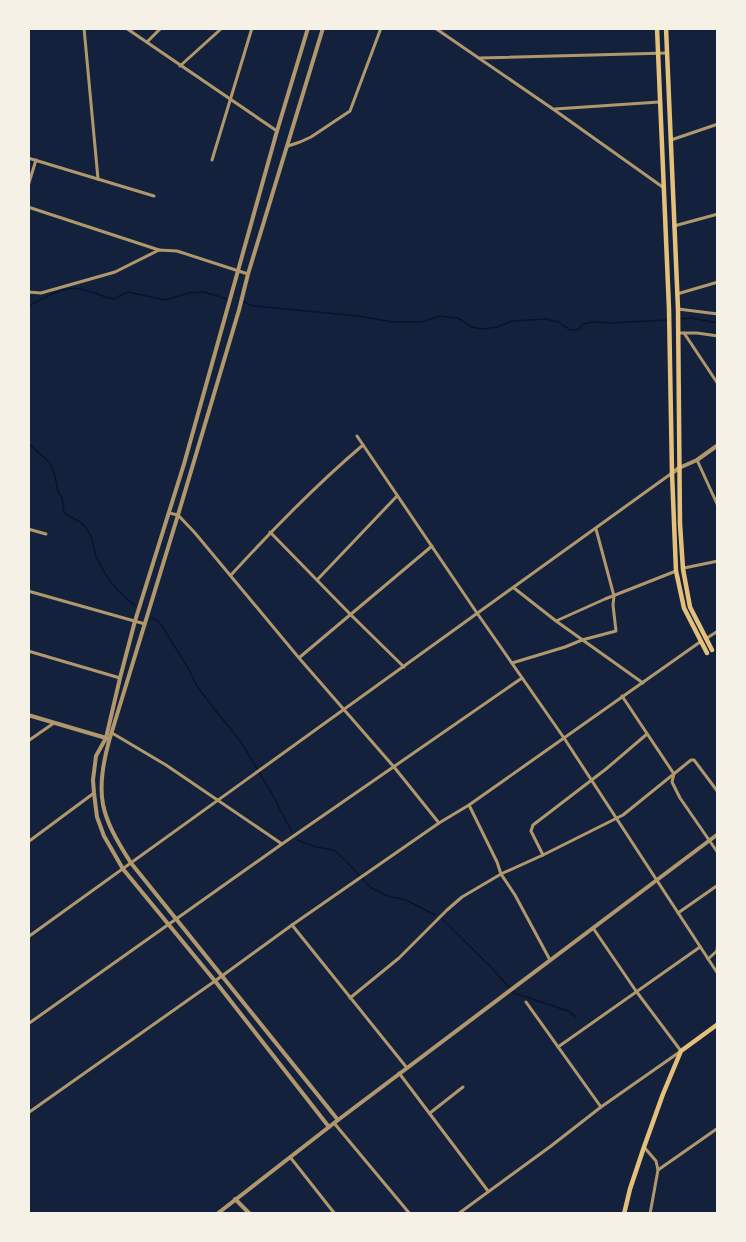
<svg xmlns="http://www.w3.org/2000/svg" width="746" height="1242" font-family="Lato,sans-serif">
	<rect width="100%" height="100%" fill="#14213d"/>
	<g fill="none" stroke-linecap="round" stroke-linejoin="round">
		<g stroke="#0b132b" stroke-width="1.5">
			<path d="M244 302 253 306 359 316 393 322H421L440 316 458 318 472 327 482 329 497 327 512 321 547 319 558 322 570 330H578L583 324 593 322 610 323 667 320"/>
			<path d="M28 306C46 298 63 284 84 290 94 292 103 297 113 299L128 292 165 300 188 293 204 292 227 299"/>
			<path d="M681 319 691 318 718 323"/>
			<path d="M28 443 50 463 55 475 58 493 62 497 64 513C73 520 80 519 87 529 93 538 93 547 96 556 104 575 118 594 135 605"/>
			<path d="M152 618 158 621 162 626 188 668 197 686 212 706 241 742 272 794 292 832"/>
			<path d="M297 840 316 847 334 850 346 861 371 888 388 896 406 900 435 915"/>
			<path d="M443 920 490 966 514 993 568 1011 576 1017"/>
		</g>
		<g stroke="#b1986c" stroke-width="3">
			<path d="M84 28 98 179"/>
			<path d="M126 28 277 131"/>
			<path d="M435 28 553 109 664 188"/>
			<path d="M147 42 161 28"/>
			<path d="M480 58 667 53"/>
			<path d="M180 66 222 28"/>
			<path d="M555 109 659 102"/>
			<path d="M671 140 718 124"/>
			<path d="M288 146 300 142 311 137 350 111 381 28"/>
			<path d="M28 158 154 196"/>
			<path d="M212 160 252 28"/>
			<path d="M28 186 36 160"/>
			<path d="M28 207 159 250"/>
			<path d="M674 226 718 214"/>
			<path d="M28 292 41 293 115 272 159 250 177 251 248 274"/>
			<path d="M677 294 718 282"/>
			<path d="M678 309 718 314"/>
			<path d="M678 333H684L718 384"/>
			<path d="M684 333H697L718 336"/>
			<path d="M357 436 477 613 564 738 718 974"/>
			<path d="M697 460 718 506"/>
			<path d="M169 513 178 515 195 533 299 658 394 767 439 823"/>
			<path d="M28 529 46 534"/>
			<path d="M270 532 351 615 404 667"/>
			<path d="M684 568 718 561"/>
			<path d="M231 575C273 529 316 485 363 445"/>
			<path d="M318 579 397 496"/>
			<path d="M514 588 556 621 643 683"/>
			<path d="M28 591 145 624"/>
			<path d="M556 621 605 599 676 571"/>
			<path d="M707 638 718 631"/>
			<path d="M28 651 120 678"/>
			<path d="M300 657 432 546"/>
			<path d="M512 663 565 647 582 640 616 631 613 605 614 596 596 529"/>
			<path d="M622 696 674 774 672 782 680 798 718 853"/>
			<path d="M112 733 166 765 282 844"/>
			<path d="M28 741 54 723"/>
			<path d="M469 805 497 862 501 874 515 895 550 960"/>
			<path d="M28 842 94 793"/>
			<path d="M543 855 531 831 533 825 606 769 647 734"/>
			<path d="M678 913 718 885"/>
			<path d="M292 925 407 1068"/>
			<path d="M28 937 672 473"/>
			<path d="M717 951 718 938"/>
			<path d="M708 959 718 950"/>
			<path d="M350 998 399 958 447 910 462 897 501 874 543 855 623 815 691 760H694L718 792"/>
			<path d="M526 1002 601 1107"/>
			<path d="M28 1024 282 844 522 678"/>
			<path d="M558 1047 700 947"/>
			<path d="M399 1073 488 1191"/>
			<path d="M28 1113 215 981 292 925 439 823 469 805 700 642"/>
			<path d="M430 1113 463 1087"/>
			<path d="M334 1123 410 1214"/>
			<path d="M644 1147 656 1161 658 1170 650 1214"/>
			<path d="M290 1157 335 1214"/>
			<path d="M658 1170 718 1128"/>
			<path d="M458 1214 551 1146 601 1107 681 1051 636 991 593 928"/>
		</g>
		<g stroke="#b1986c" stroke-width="4">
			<path d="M308 28 277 131 184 464 135 621 120 678 106 738 96 756 93 780 94 793 97 817 104 836 123 869 215 981 329 1127"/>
			<path d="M323 28 248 274 239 310 178 515 109 741C94 796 101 816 131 863L338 1120"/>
			<path d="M672 473 679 468 697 460 718 445"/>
			<path d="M28 715 106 738"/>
			<path d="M235 1199 250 1214"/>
			<path d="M217 1214 338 1120 718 834"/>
		</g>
		<g stroke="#e5c07b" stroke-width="4.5">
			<path d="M657 28 669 309 672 473 676 571 684 608 707 653"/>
			<path d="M666 28 678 309 680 524 683 569 690 607 712 650"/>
			<path d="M624 1214 630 1189 644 1147 663 1094 681 1051 718 1024"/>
		</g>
	</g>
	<rect width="746" height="1242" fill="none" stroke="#f6f1e7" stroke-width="60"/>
</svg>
